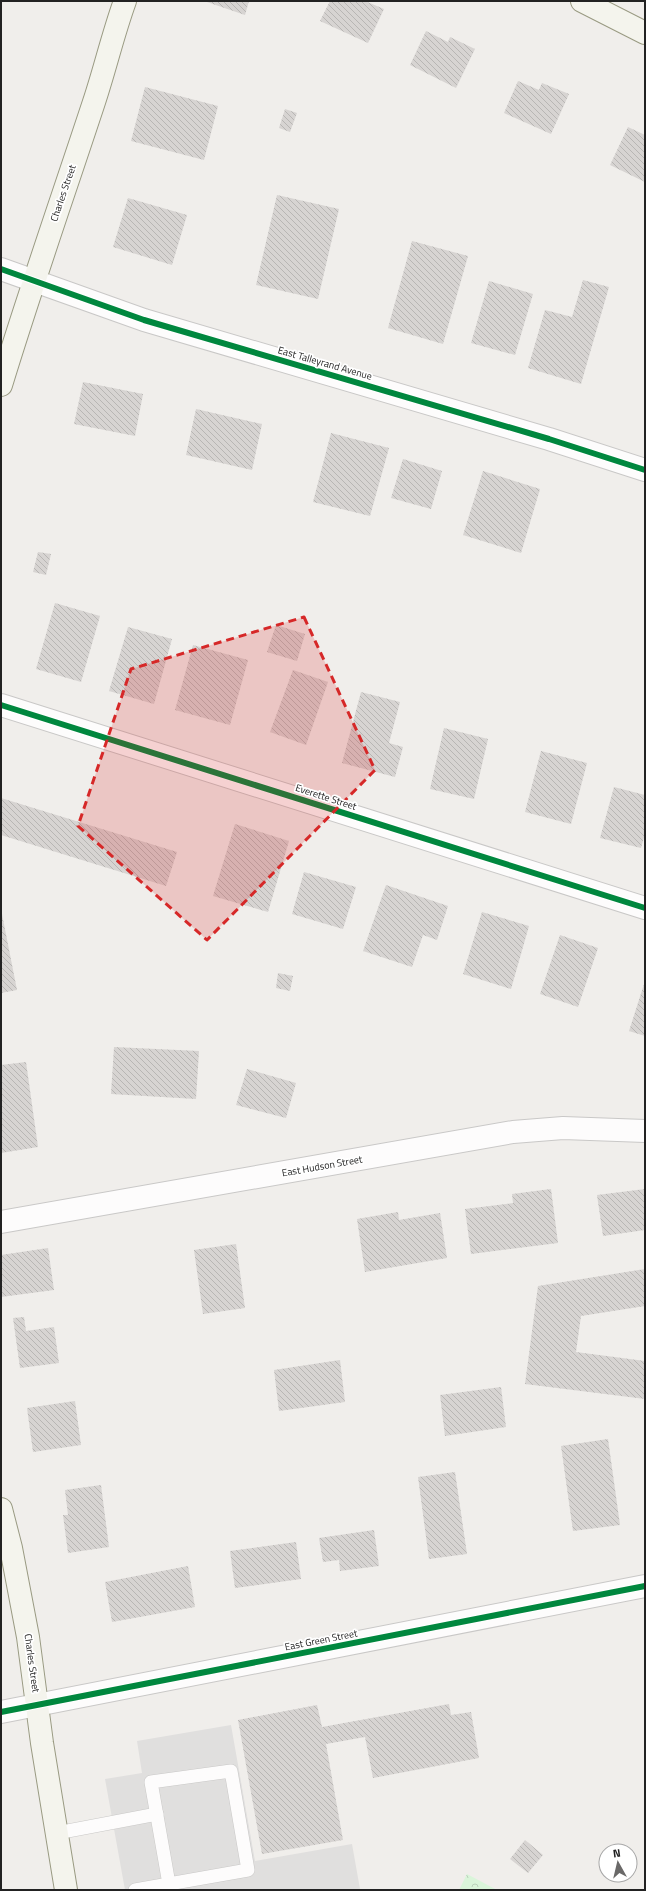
<svg xmlns="http://www.w3.org/2000/svg" width="646" height="1891" font-family="'Titillium Web',sans-serif">
	<defs>
		<pattern id="park-crowns" width="20" height="18" patternUnits="userSpaceOnUse"><rect width="20" height="18" fill="#daf5da"/><path d="M2 6a3 3 0 1 1 6 0M12 15a3 3 0 1 1 6 0" fill="none" stroke="#bbd2bb"/></pattern>
		<pattern id="building-back-hatch" width="6" height="6" patternUnits="userSpaceOnUse"><rect width="6" height="6" fill="#d7d4d2"/><path d="M-1 5l2 2M0 0l6 6M5-1l2 2" fill="none" stroke="#b8b6b4"/></pattern>
	</defs>
	<rect width="100%" height="100%" fill="#f0eeeb"/>
	<path fill="url(#park-crowns)" d="M467 1874 497 1890H459Z"/>
	<path fill="#e0dfde" d="M231 1725 255 1861 352 1844 360 1889 125 1890 105 1779 142 1773 137 1741Z"/>
	<g fill="url(#building-back-hatch)">
		<path d="M204 1H249L245 15Z"/>
		<path d="M330 1H365L384 9 368 43 320 21Z"/>
		<path d="M426 31 448 42 450 37 475 49 456 88 410 65Z"/>
		<path d="M518 81 539 90 542 83 569 94 551 134 504 113Z"/>
		<path d="M145 87 218 106 204 160 131 141Z"/>
		<path d="M285 109 297 113 290 132 279 128Z"/>
		<path d="M628 127 645 135V182L610 165Z"/>
		<path d="M277 195 339 209 318 299 256 285Z"/>
		<path d="M128 198 187 215 172 265 113 247Z"/>
		<path d="M412 241 468 256 443 344 388 328Z"/>
		<path d="M583 280 609 287 581 384 528 368 545 310 572 317Z"/>
		<path d="M489 281 533 294 515 355 471 343Z"/>
		<path d="M83 382 143 394 135 436 74 424Z"/>
		<path d="M196 409 262 424 252 470 186 455Z"/>
		<path d="M331 433 389 448 370 516 313 502Z"/>
		<path d="M403 459 442 471 431 509 391 498Z"/>
		<path d="M483 471 540 489 521 553 463 535Z"/>
		<path d="M38 552 51 554 46 575 33 572Z"/>
		<path d="M55 603 100 616 81 682 36 669Z"/>
		<path d="M276 625 305 634 297 661 267 652Z"/>
		<path d="M128 627 172 639 154 704 109 691Z"/>
		<path d="M193 645 248 660 230 725 175 710Z"/>
		<path d="M293 670 328 682 306 745 270 732Z"/>
		<path d="M361 692 400 702 389 743 403 747 395 777 342 763Z"/>
		<path d="M444 728 488 739 474 799 430 789Z"/>
		<path d="M541 751 587 763 571 824 525 812Z"/>
		<path d="M614 787 645 795V834L641 848 600 838Z"/>
		<path d="M1 798 177 852 166 886 1 835Z"/>
		<path d="M235 824 289 841 268 912 213 896Z"/>
		<path d="M304 872 356 887 343 929 292 914Z"/>
		<path d="M386 885 448 906 437 940 423 935 412 967 363 951Z"/>
		<path d="M1 909 17 990 1 993Z"/>
		<path d="M482 912 529 926 511 989 463 974Z"/>
		<path d="M560 935 598 948 578 1007 540 994Z"/>
		<path d="M278 973 293 976 290 991 276 988Z"/>
		<path d="M645 981V1036L629 1031Z"/>
		<path d="M114 1047 199 1051 196 1099 111 1094Z"/>
		<path d="M26 1062 38 1147 1 1153V1065Z"/>
		<path d="M247 1069 296 1083 286 1118 236 1105Z"/>
		<path d="M551 1189 558 1243 471 1254 465 1209 513 1203 512 1194Z"/>
		<path d="M645 1189V1230L603 1236 597 1195Z"/>
		<path d="M398 1212 399 1220 440 1213 447 1258 365 1272 357 1219Z"/>
		<path d="M236 1244 245 1308 203 1314 194 1250Z"/>
		<path d="M48 1248 54 1290 1 1297V1255Z"/>
		<path d="M645 1269V1306L581 1316 576 1352 645 1361V1399L525 1384 538 1286Z"/>
		<path d="M24 1317 26 1331 54 1327 59 1363 20 1368 13 1318Z"/>
		<path d="M340 1360 345 1402 279 1411 274 1370Z"/>
		<path d="M501 1387 506 1427 445 1436 440 1395Z"/>
		<path d="M75 1401 81 1445 33 1452 27 1408Z"/>
		<path d="M608 1439 620 1525 573 1531 561 1446Z"/>
		<path d="M455 1472 467 1554 429 1559 418 1477Z"/>
		<path d="M101 1485 109 1547 68 1553 63 1515H68L65 1490Z"/>
		<path d="M374 1530 379 1566 340 1571 339 1560 323 1562 319 1538Z"/>
		<path d="M296 1542 301 1579 235 1588 230 1551Z"/>
		<path d="M188 1566 195 1607 112 1622 105 1582Z"/>
		<path d="M449 1704 451 1715 471 1712 479 1758 373 1778 365 1737 326 1744 343 1840 262 1854 238 1720 317 1705 322 1727Z"/>
		<path d="M525 1840 543 1855 528 1873 510 1859Z"/>
	</g>
	<g fill="none" stroke-linecap="round" stroke-linejoin="round">
		<defs>
			<g id="lane">
				<path d="M57 1833 157 1814"/>
				<path d="M135 1890 248 1870 231 1771 151 1782 169 1884"/>
			</g>
			<g id="street">
				<path d="M1 269 144 320 549 439 645 470"/>
				<path d="M1 705 645 908"/>
				<path d="M1 1222 513 1132 563 1128 645 1131"/>
				<path d="M1 1712 645 1586"/>
			</g>
			<g id="secondary">
				<path d="M582 1 645 33"/>
				<path d="M1 385C30 290 63 196 94 102 105 69 113 34 125 1"/>
				<path d="M1 1509 11 1548 28 1637 42 1743 66 1890"/>
			</g>
		</defs>
		<use href="#lane" stroke="#c9c8c7" stroke-width="14"/>
		<use href="#street" stroke="#c9c8c7" stroke-width="24"/>
		<use href="#secondary" stroke="#999a82" stroke-width="24"/>
		<use href="#lane" stroke="#fdfcfc" stroke-width="13"/>
		<use href="#street" stroke="#fdfcfc" stroke-width="22"/>
		<use href="#secondary" stroke="#f4f4ed" stroke-width="22"/>
		<defs>
			<g id="cycleway">
				<path d="M1 269 144 320 549 439 645 470"/>
				<path d="M1 705 645 908"/>
				<path d="M1 1712 645 1586"/>
			</g>
		</defs>
		<use href="#cycleway" stroke="#fff" stroke-width="8"/>
		<use href="#cycleway" stroke="#00873e" stroke-width="6"/>
	</g>
	<path fill="#d62828" fill-opacity="0.2" stroke="#d62828" stroke-width="3" stroke-dasharray="8 5" stroke-linejoin="round" d="M304 617 375 770 207 940 78 826 131 669Z"/>
	<g text-anchor="middle" dominant-baseline="central" stroke-width="3.5" stroke-linejoin="round" paint-order="stroke">
		<g font-size="10" fill="#222" stroke="#fff">
			<text transform="translate(63 193) rotate(-71)">Charles Street</text>
			<text transform="translate(325 363) rotate(16)">East Talleyrand Avenue</text>
			<text transform="translate(326 797) rotate(18)">Everette Street</text>
			<text transform="translate(322 1166) rotate(-10)">East Hudson Street</text>
			<text transform="translate(321 1640) rotate(-11)">East Green Street</text>
			<text transform="translate(32 1663) rotate(82)">Charles Street</text>
		</g>
	</g>
	<rect width="646" height="1891" fill="none" stroke="#222222" stroke-width="4"/>
	<g transform="translate(618 1863) rotate(352)"><circle r="19" fill="#ffffff" stroke="#a7a7a7"/>
	<path d="M0-3L7 15L0 10L-7 15Z" fill="#6a6968"/>
	<text y="-6" font-size="11" font-weight="bold" text-anchor="middle" fill="#222222">N</text>
	</g>
</svg>
